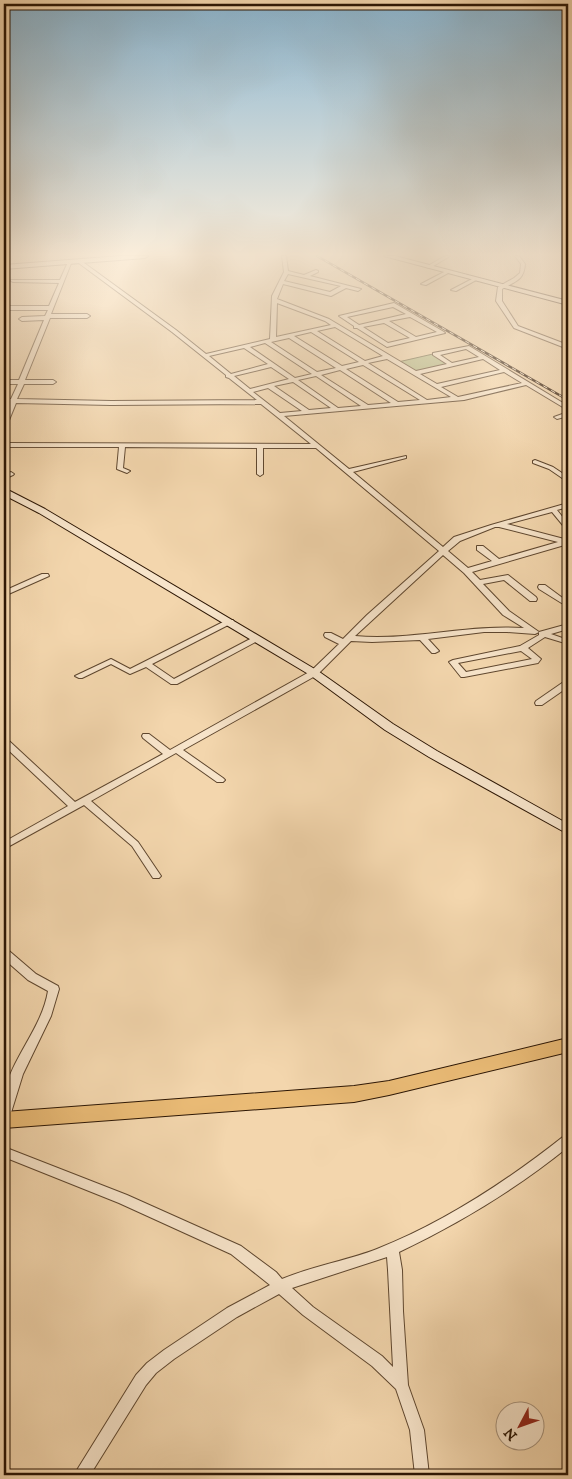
<svg xmlns="http://www.w3.org/2000/svg" width="572" height="1479" font-family="'IM FELL DW Pica',serif">
	<rect width="100%" height="100%" fill="#f3d6ad"/>
	<filter id="stains"><feTurbulence type="fractalNoise" baseFrequency=".004" numOctaves="4"/><feColorMatrix values="0 0 0 0 .2 0 0 0 0 .09 0 0 0 0 .02 0 0 0 .5 -.17"/></filter>
	<radialGradient id="worn" r=".72"><stop offset=".6" stop-color="#630" stop-opacity="0"/><stop offset="1" stop-color="#630" stop-opacity=".3"/></radialGradient>
	<path fill="#b9be8b" stroke="#726a48" d="M433 354 450 364 416 373 398 362Z"/>
	<g fill="none" stroke-linecap="round" stroke-linejoin="round">
		<defs>
			<g id="street">
				<path d="M282 256H286L288 271 304 275 316 270 318 271V272L310 276 361 289 358 291 346 288 331 296 283 284 277 299 329 319 416 371 447 364 433 355V353L469 346 568 406V410L566 409 526 385 464 400 284 416 349 469 406 456V458L353 472 443 547 454 537 491 525 568 503V507L557 510 568 524V530L566 529 552 512 507 524 568 540V544L472 572 480 580 508 575 536 597 537 599 536 601H530L504 580 483 584 509 611 539 632 535 634 507 632H484L428 639 439 651 435 653H432L420 640 372 642 351 641 317 675 183 750 223 778 225 780 223 782H217L176 753 91 801 138 842 161 876 159 878H153L132 846 84 805 4 849V842L68 806 4 746V738L7 739 75 802 163 754 143 738 142 736 143 734H149L170 750 311 671 339 644 325 637 324 635 325 633H331L343 639 367 615 439 551 316 448H263V474L260 476 257 474V448L125 447 123 468 130 471 127 473 117 469 119 447H4V443L311 444 261 404 111 405 16 403 7 425 4 427V418L10 403H4V399H11L18 384H4V380H19L44 320 22 321 19 319 22 317 45 316 48 310H4V306H49L59 283 13 282 11 281V280H60L68 262 72 261 51 314H87L90 316 87 318H50L25 380H53L56 382 53 384H24L17 399 111 401 257 400 229 378 226 377V375L172 332 76 261 80 260 176 330 206 354 270 339 272 296 284 272ZM288 274 341 286 330 292 284 281ZM277 303 325 321 331 325 276 337ZM335 327 383 356 365 361 317 331ZM311 332 359 362 342 366 294 336ZM289 338 336 368 317 372 271 342ZM265 343 312 374 295 378 250 347ZM244 348 268 364 231 374 209 356ZM466 349 479 357 452 363 440 355ZM387 359 451 397 427 400 368 363ZM483 359 500 370 437 384 420 374ZM363 365 420 400 398 402 346 369ZM271 367 289 379 250 389 234 376ZM340 370 391 403 368 405 321 375ZM504 372 522 383 458 397 441 387ZM316 376 361 406 338 408 298 380ZM293 382 331 408 309 410 274 386ZM268 388 302 411 280 413 253 392ZM495 527H499L558 542 499 559 483 546H477V550L492 561 468 568 448 551 460 541ZM443 555 464 573 503 615 524 628C467 624 412 641 355 636Z"/>
				<path d="M445 256H450L430 268 426 267Z"/>
				<path d="M515 256H519L525 264C524 280 516 281 502 289V301L518 326 568 345V349L514 328 496 301 498 287 514 278 520 273 521 264Z"/>
				<path d="M446 271 450 272 426 285 421 284Z"/>
				<path d="M474 278 478 279 456 291 451 290Z"/>
				<path d="M394 303 444 332 445 333 387 347 357 328H354V326L339 316ZM393 307 406 314 359 325 347 317ZM410 317 437 332 416 337 389 321ZM384 323 410 338 388 343 363 327Z"/>
				<path d="M568 412V416L557 419 554 417Z"/>
				<path d="M535 460 553 467 568 477V482L549 469 533 463V461Z"/>
				<path d="M11 472 14 474 13 475 4 479V475Z"/>
				<path d="M42 574H48L49 576 4 596V591Z"/>
				<path d="M539 585H545L568 602V607L539 589 538 587Z"/>
				<path d="M227 620H233L234 622 152 664 174 679 254 637H257L261 639 177 684H171L146 667 130 674 111 664 82 678H79L75 676 111 659 130 669Z"/>
				<path d="M568 624V629L551 634 568 640V644L545 637 528 648 541 659 538 663 464 677H461L449 662 453 660 520 646 539 635V632ZM521 651 532 659 466 672 458 663Z"/>
				<path d="M565 681H568V687L542 705H536L535 703 536 701Z"/>
				<path d="M4 949 8 950 36 974 58 986 59 989 51 1016 23 1074 10 1116 8 1119 4 1121C3 1113 2 1102 4 1094 12 1057 42 1028 48 991L28 980 4 959Z"/>
				<path d="M568 1135V1147C516 1189 460 1223 399 1252L402 1270 403 1311 408 1385 424 1430 429 1475H415L410 1430 396 1389 372 1366 303 1315 279 1294 237 1317 174 1359 156 1373 146 1385 90 1475H75L77 1470 136 1375 147 1363 164 1350 227 1308 270 1285 231 1254 119 1203 4 1157V1147L127 1195 241 1246 276 1272 282 1279C313 1266 346 1261 377 1249 445 1222 507 1181 564 1136ZM387 1257 388 1270 393 1367 382 1356 313 1307 292 1288Z"/>
			</g>
			<g id="secondary">
				<path d="M120 256H148L145 258 4 269V265Z"/>
				<path d="M384 256H395L568 301V305Z"/>
				<path d="M4 488 45 509 318 671 393 724 437 751 568 824V834L429 757 385 730 310 675 39 513 4 495Z"/>
			</g>
			<path id="primary" d="M568 1038V1052L389 1095 354 1102 4 1128V1112L354 1086 389 1081Z"/>
		</defs>
		<use href="#street" stroke="#5e462e" stroke-width="2"/>
		<use href="#secondary" stroke="#2c1604" stroke-width="2"/>
		<use href="#primary" stroke="#2c1604" stroke-width="2"/>
		<use href="#street" fill="#f7e4ca" fill-rule="evenodd"/>
		<use href="#secondary" fill="#f7e4ca" fill-rule="evenodd"/>
		<use href="#primary" fill="#eabb76" fill-rule="evenodd"/>
		<defs>
			<path id="rail" d="M317 256 568 400"/>
		</defs>
		<use href="#rail" stroke="#2c1604" stroke-width="2.5"/>
		<use href="#rail" stroke="#f7e4ca" stroke-width="1" stroke-dasharray="4.5" stroke-linecap="butt"/>
	</g>
	<linearGradient id="sky" x2="0" y2="1"><stop stop-color="#8ab6d2"/><stop offset="0.55" stop-color="#faedda"/><stop offset="1" stop-color="#faedda" stop-opacity="0"/></linearGradient>
	<rect width="572" height="463" fill="url(#sky)"/>
	<rect width="572" height="1479" fill="none" stroke="#f3d6ad" stroke-width="20"/>
	<rect x="5" y="5" width="562" height="1469" fill="none" stroke="#2c1604" stroke-width="2.5"/>
	<rect x="10" y="10" width="552" height="1459" fill="none" stroke="#2c1604"/>
	<g transform="translate(520 1426) rotate(229)"><circle r="24" fill="#f7e4ca" stroke="#a6927b"/>
	<path d="M0-4L9 19L0 12L-9 19Z" fill="#8f2418"/>
	<text y="-8" font-size="14" font-weight="bold" text-anchor="middle" fill="#2c1604">N</text>
	</g>
	<rect width="100%" height="100%" filter="url(#stains)"/>
	<rect width="100%" height="100%" fill="url(#worn)"/>
</svg>
